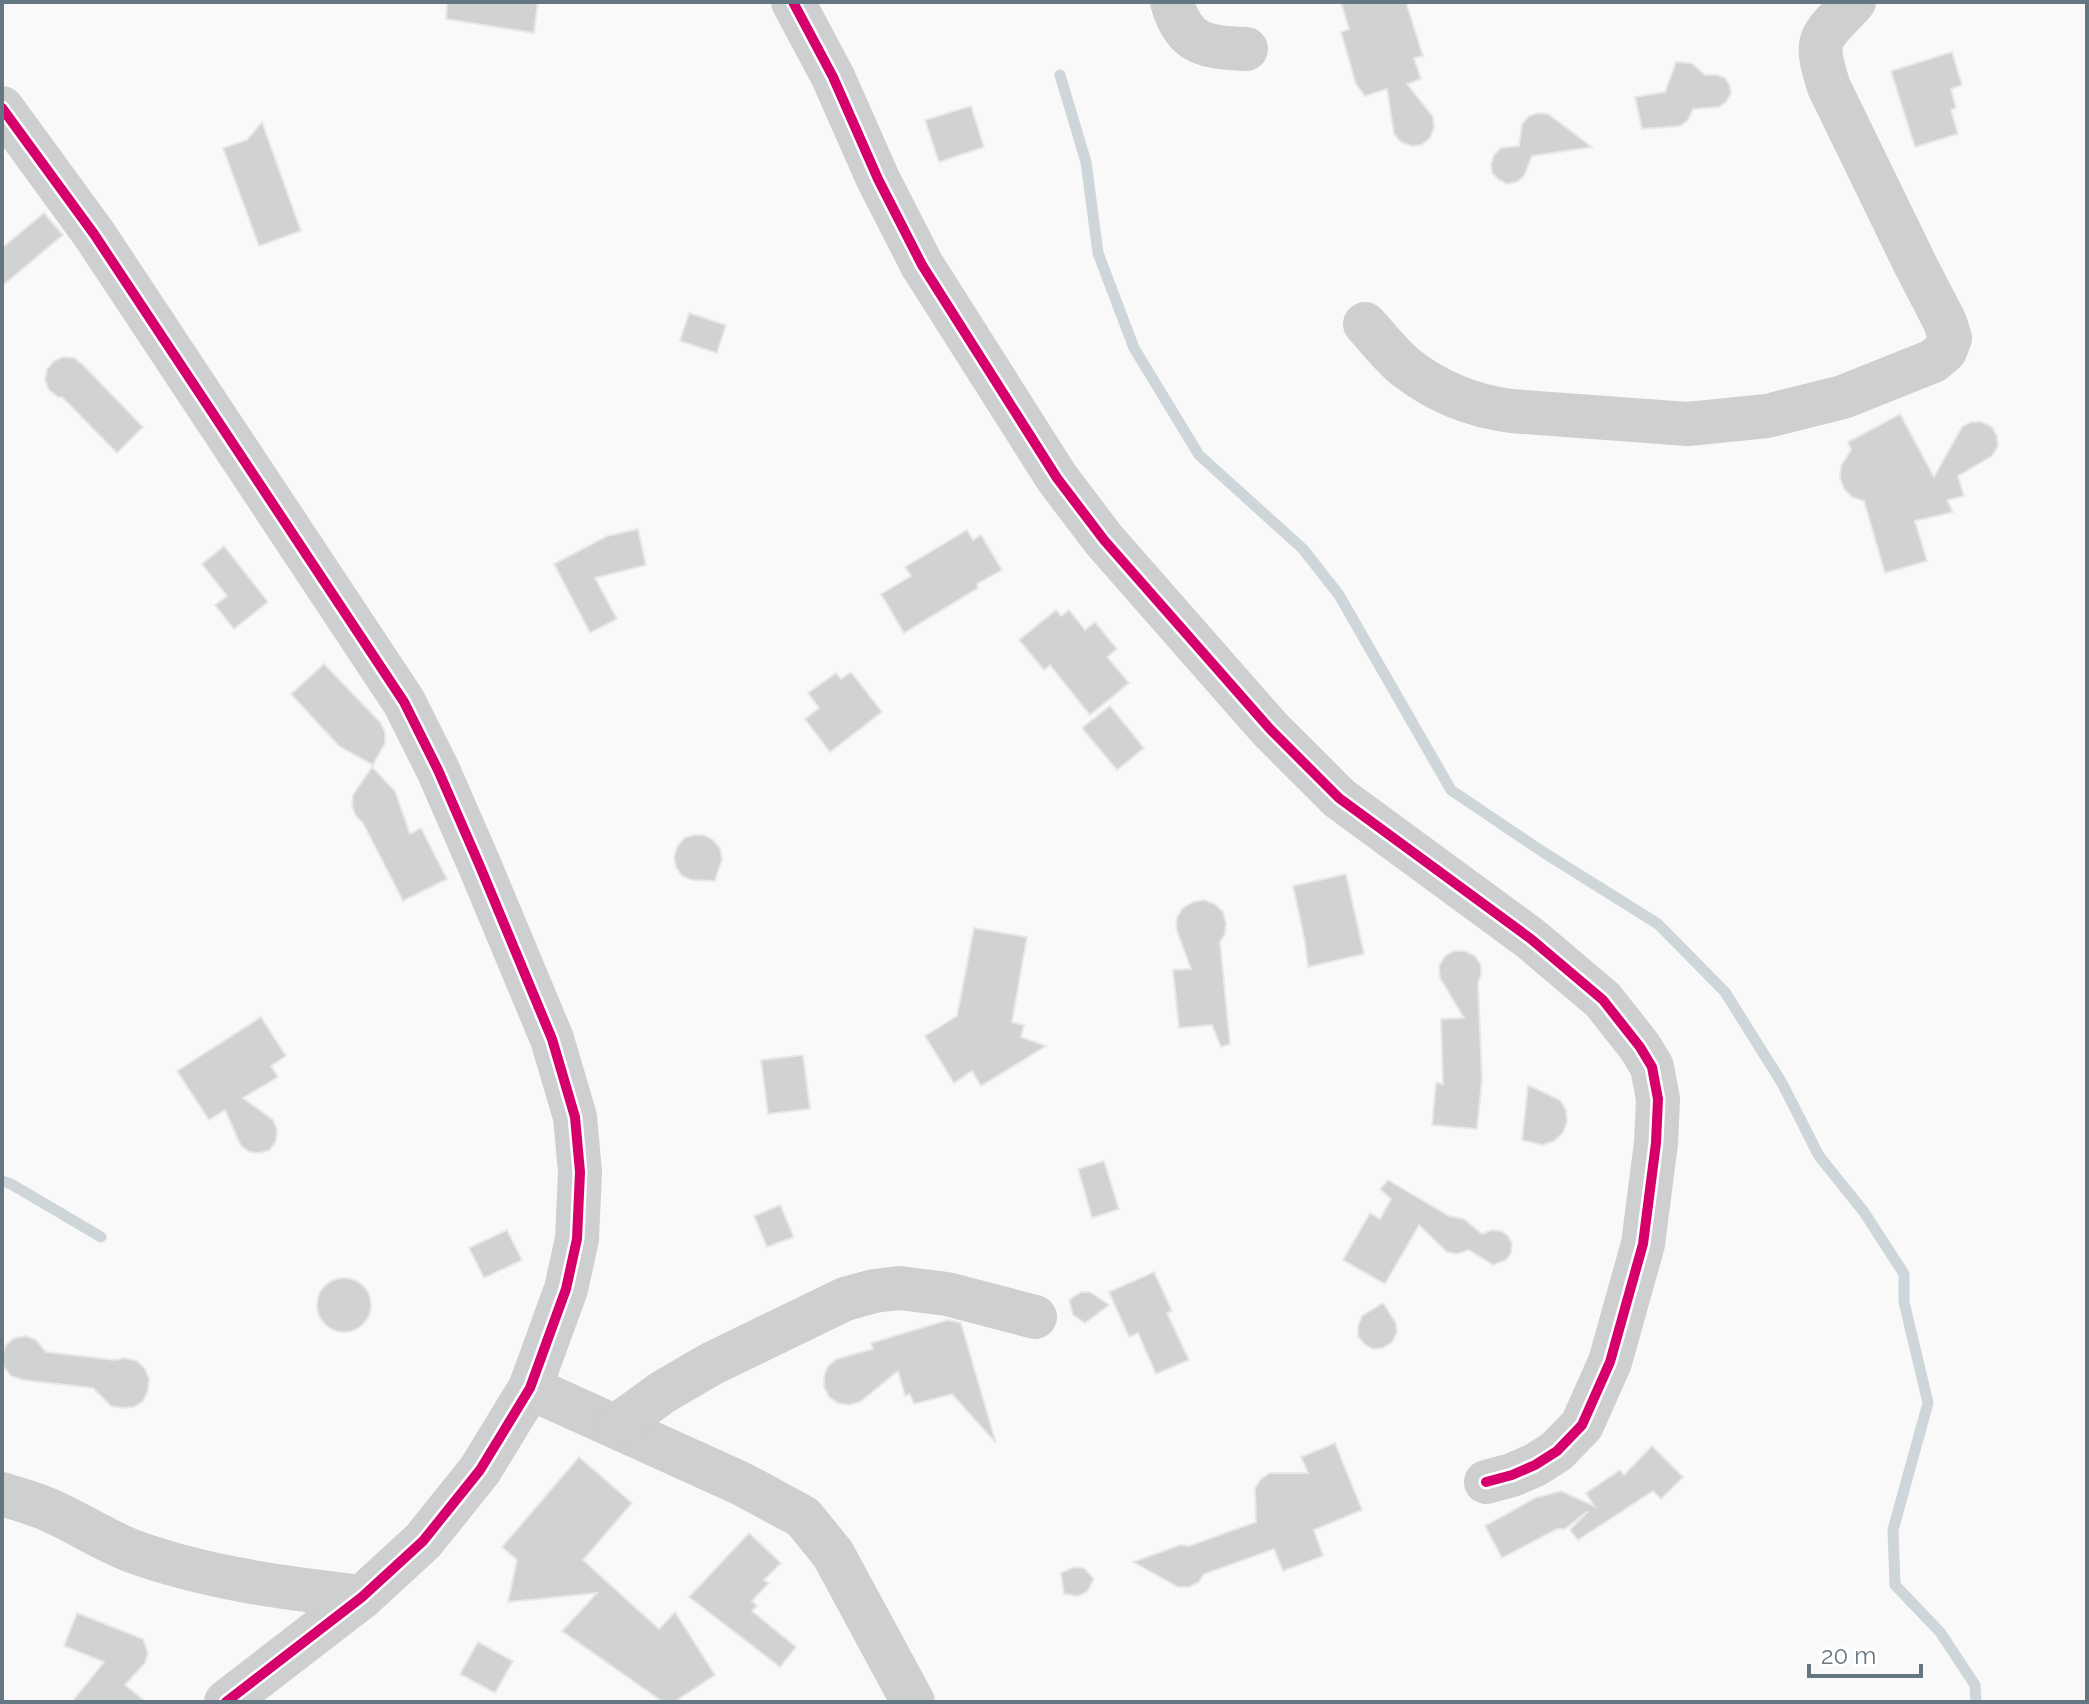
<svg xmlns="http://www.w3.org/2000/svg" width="2089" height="1704" font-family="Raleway,sans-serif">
	<rect width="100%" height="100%" fill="#f9f9f9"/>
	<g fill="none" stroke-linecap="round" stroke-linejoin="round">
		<g stroke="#ced6d9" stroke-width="11">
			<path d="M1060 75 1086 162 1098 253 1134 348 1199 455 1303 549 1339 595 1451 790 1543 852 1658 924 1725 992 1782 1083 1819 1156 1864 1212 1904 1274V1302L1928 1403 1893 1530 1895 1585 1940 1632 1975 1685 1976 1702"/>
			<path d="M2 1181 11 1184 101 1237"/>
		</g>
	</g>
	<g fill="#d0d2d3" stroke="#e8e8e8" stroke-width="2">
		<path d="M447 2H538L534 33 446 19Z"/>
		<path d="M1341 2H1406L1423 56 1414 58 1421 79 1407 84 1433 117 1434 128 1430 138 1421 145 1411 146 1401 142 1394 134 1387 89 1365 96 1356 84 1341 32 1349 29Z"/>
		<path d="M1952 52 1962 85 1951 89 1956 108 1951 110 1958 134 1915 147 1891 71Z"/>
		<path d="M1676 62 1691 63 1705 75H1717L1725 78 1730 86 1731 94 1726 102 1719 107 1693 109 1688 120 1680 126 1642 129 1635 97 1665 92Z"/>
		<path d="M971 106 984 147 939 162 925 120Z"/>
		<path d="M1538 113 1548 114 1592 147 1532 156 1524 176 1517 182 1507 184 1499 180 1492 173 1491 164 1494 155 1501 148 1519 146 1522 124 1529 116Z"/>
		<path d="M262 122 301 231 259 246 223 148 247 140Z"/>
		<path d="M44 213 63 235 2 286V248Z"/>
		<path d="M689 313 726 325 717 353 680 341Z"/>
		<path d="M63 357 74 358 83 365 143 427 117 453 62 397H58L49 390 45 380 47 369 54 361Z"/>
		<path d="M1900 414 1934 477 1962 427 1971 422H1982L1992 427 1997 436 1998 446 1992 456 1958 476 1964 496 1947 500 1953 512 1915 521 1927 561 1885 573 1864 501 1852 497 1844 489 1840 478 1841 466 1851 450 1848 442Z"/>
		<path d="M638 529 646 565 595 578 617 619 590 633 554 564 607 536Z"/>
		<path d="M967 530 973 540 981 535 1002 570 977 584 978 588 904 633 881 594 911 576 905 567Z"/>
		<path d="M224 546 268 602 234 629 215 605 227 596 202 564Z"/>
		<path d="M1056 610 1061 616 1069 610 1085 630 1095 622 1117 649 1107 657 1129 683 1090 715 1050 665 1044 670 1019 640Z"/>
		<path d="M324 664 380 722 385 732V743L373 765 339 746 291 694Z"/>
		<path d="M851 672 882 712 830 752 805 719 819 708 808 693 836 673 841 679Z"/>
		<path d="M1110 706 1144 748 1117 770 1082 728Z"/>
		<path d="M372 767 395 791 410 834 421 828 447 879 403 901 363 823 355 815 352 805 353 795Z"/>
		<path d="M694 835H704L713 840 720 848 722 859 715 881 692 880 682 876 676 867 674 857 677 847 684 838Z"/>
		<path d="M1346 874 1364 954 1308 967 1305 942 1293 886Z"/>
		<path d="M1204 900 1215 904 1223 912 1226 923 1225 934 1220 942 1230 1044 1221 1047 1212 1025 1179 1028 1173 970 1191 969 1176 928 1177 917 1183 908 1193 902Z"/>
		<path d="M974 928 1027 937 1012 1022 1024 1025 1021 1037 1046 1046 981 1086 972 1071 954 1083 925 1036 957 1016Z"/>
		<path d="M1454 951H1465L1475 956 1481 965V976L1478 982 1482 1080 1477 1129 1432 1125 1436 1083 1443 1084 1441 1019 1464 1018 1440 978 1439 966 1445 956Z"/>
		<path d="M261 1017 286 1056 271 1066 278 1077 243 1098 273 1120 277 1130 276 1141 270 1150 260 1153 250 1152 241 1146 225 1110 209 1120 177 1071Z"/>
		<path d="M803 1055 810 1109 768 1114 761 1060Z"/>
		<path d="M1528 1085 1560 1100 1566 1110 1567 1122 1563 1133 1554 1141 1542 1145 1522 1140Z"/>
		<path d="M1104 1161 1119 1209 1092 1218 1078 1169Z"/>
		<path d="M1388 1180 1449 1216 1464 1219 1482 1234 1492 1230 1501 1231 1508 1236 1512 1244 1511 1253 1506 1260 1493 1265 1469 1250 1457 1254 1447 1252 1419 1225 1385 1284 1343 1260 1370 1213 1380 1219 1391 1199 1380 1189Z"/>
		<path d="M780 1205 794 1237 767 1247 754 1216Z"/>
		<path d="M507 1230 522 1260 484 1278 469 1248Z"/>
		<path d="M1154 1272 1172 1311 1167 1313 1189 1360 1156 1374 1138 1333 1129 1337 1109 1292Z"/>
		<circle cx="344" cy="1305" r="27"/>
		<path d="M1081 1292H1090L1109 1305 1085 1323 1073 1315 1069 1300Z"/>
		<path d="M1383 1303 1396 1323 1397 1333 1392 1342 1383 1348 1373 1349 1364 1344 1358 1336V1326L1362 1316Z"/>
		<path d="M948 1320 961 1323 996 1443 952 1394 914 1404 910 1394 905 1396 898 1371 860 1402 849 1405 838 1403 829 1397 824 1387V1376L828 1366 837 1359 873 1349 871 1343Z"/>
		<path d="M26 1336 36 1340 46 1352 115 1360 125 1358 137 1361 145 1369 149 1379 148 1391 143 1401 134 1407 122 1408 111 1406 93 1388 23 1380 11 1376 4 1367 2 1356 6 1345 14 1338Z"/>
		<path d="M1335 1443 1362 1510 1314 1530 1323 1556 1283 1571 1274 1549 1204 1574 1199 1582 1189 1587H1178L1133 1562 1180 1545 1189 1546 1256 1522 1255 1488 1261 1479 1270 1473H1308L1301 1457Z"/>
		<path d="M1652 1446 1683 1477 1661 1499 1653 1491 1578 1540 1570 1530 1588 1511 1565 1529H1557L1502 1558 1485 1526 1535 1498 1561 1491 1594 1506 1586 1493 1620 1470 1624 1475Z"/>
		<path d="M579 1457 632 1503 583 1560 659 1629 675 1612 715 1675 674 1702H663L562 1631 597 1593 508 1602 517 1560 502 1547Z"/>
		<path d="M749 1533 781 1563 764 1580 769 1583 752 1601 757 1606 752 1611 796 1647 780 1667 689 1597Z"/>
		<path d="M1074 1567 1084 1568 1094 1579 1087 1592 1078 1596 1064 1594 1061 1573Z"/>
		<path d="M77 1613 143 1639 148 1653 145 1663 125 1685 146 1702H72L104 1662 64 1646Z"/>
		<path d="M478 1642 513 1661 495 1693 460 1674Z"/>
	</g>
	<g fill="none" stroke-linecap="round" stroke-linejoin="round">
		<g stroke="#cecfd0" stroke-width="44">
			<path d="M793 2 833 77 878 179 922 265 1057 478 1104 540 1270 729 1339 798 1531 939 1603 1000 1640 1047 1652 1067 1658 1099 1656 1143 1643 1244 1610 1362 1582 1425 1557 1451 1535 1465 1512 1475 1486 1482"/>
			<path d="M1172 2C1184 46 1206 47 1246 49"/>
			<path d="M2 108 94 234 404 702 438 770 479 864 552 1039 575 1117 580 1172 577 1239 566 1289 530 1388 480 1470 423 1541 362 1597 226 1702"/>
			<path d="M1365 324C1379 339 1392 357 1408 369 1439 393 1474 406 1511 411L1688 424 1767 416 1843 397 1933 361 1945 351 1950 338 1945 322 1916 266 1829 87C1812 35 1821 38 1854 2"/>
			<path d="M530 1388 742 1484 803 1517 833 1554 913 1702"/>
			<path d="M616 1426 663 1392 711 1364 845 1299 874 1291 899 1288 947 1294 1035 1317"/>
			<path d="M2 1494C17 1499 34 1503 49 1510 77 1522 103 1540 132 1551 206 1578 284 1588 362 1597"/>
		</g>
		<defs>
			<g id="cycleway">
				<path d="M793 2 833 77 878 179 922 265 1057 478 1104 540 1270 729 1339 798 1531 939 1603 1000 1640 1047 1652 1067 1658 1099 1656 1143 1643 1244 1610 1362 1582 1425 1557 1451 1535 1465 1512 1475 1486 1482"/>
				<path d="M2 108 94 234 404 702 438 770 479 864 552 1039 575 1117 580 1172 577 1239 566 1289 530 1388 480 1470 423 1541 362 1597 226 1702"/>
			</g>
		</defs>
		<use href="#cycleway" stroke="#fff" stroke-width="15"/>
		<use href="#cycleway" stroke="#d6006c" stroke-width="10"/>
	</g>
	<rect width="2089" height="1704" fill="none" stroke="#657683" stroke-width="8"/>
	<path d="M1809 1664v12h112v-12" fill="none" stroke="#657683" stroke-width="4"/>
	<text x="1821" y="1664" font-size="24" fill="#657683" stroke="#ffffff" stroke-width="6" paint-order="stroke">20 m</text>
</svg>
